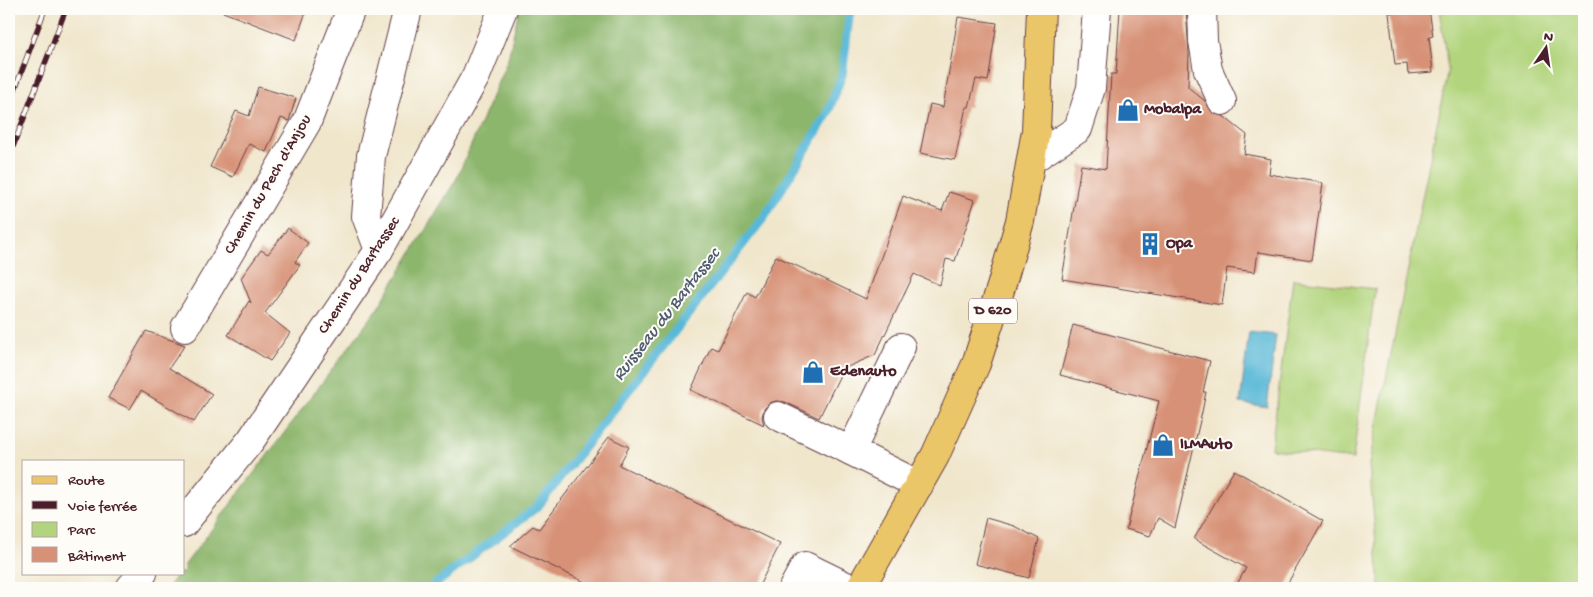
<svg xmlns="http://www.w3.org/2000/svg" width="1593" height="597" font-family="'Gochi Hand',sans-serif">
	<rect width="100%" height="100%" fill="#fdfcf7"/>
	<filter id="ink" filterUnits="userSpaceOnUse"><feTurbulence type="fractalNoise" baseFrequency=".02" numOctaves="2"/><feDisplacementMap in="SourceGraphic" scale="10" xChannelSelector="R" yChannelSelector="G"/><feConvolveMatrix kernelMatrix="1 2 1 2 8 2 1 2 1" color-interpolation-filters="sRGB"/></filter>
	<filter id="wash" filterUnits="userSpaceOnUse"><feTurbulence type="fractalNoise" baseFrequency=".0096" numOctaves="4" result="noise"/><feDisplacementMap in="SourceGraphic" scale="20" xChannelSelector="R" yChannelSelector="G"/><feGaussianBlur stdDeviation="1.12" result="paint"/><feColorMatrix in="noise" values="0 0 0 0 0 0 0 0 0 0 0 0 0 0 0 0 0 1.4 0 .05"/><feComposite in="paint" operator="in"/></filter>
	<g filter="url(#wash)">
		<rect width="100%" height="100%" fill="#f0e6cc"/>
		<g fill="#b1d47c" stroke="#7e7a54">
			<path d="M1439 9H1584V588H1380L1369 464 1448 69Z"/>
			<path d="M1293 279 1375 289 1353 459 1271 449Z"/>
		</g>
		<path fill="#8cb66c" stroke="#6b6a4c" d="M519 9H850L842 75 827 115 765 216 538 506 430 588H167L178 573H184V566L376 311 457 178 508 59Z"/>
		<path fill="#58b8d7" stroke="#516c81" d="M1249 332 1276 335 1267 407 1240 403Z"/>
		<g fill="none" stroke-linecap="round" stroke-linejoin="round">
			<path stroke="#58b8d7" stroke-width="9" d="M430 588 538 506 765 216 827 115 842 75 850 9"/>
		</g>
		<g id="blocks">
			<g fill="#d79176">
				<path d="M224 9H307L296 40 223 12Z"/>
				<path d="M1120 9H1186L1189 53 1188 87 1205 101 1213 113 1223 116 1247 135 1244 154 1271 159 1269 174 1323 183 1312 260 1258 252 1255 272 1227 268 1222 305 1062 279 1081 165 1106 169 1111 74H1116Z"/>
				<path d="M1421 9H1429L1433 36 1429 37 1433 72 1408 74 1407 64 1395 65 1389 13Z"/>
				<path d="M958 17 997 23 988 81 976 79 969 107H966L955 160 920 153 930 104 943 107Z"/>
				<path d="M258 87 296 98 289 121 281 118 266 152 249 144 233 177 210 167 236 111 249 116Z"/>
				<path d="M949 192 975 200 955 261 946 259 940 285 914 274 875 355 843 369 819 418 785 402 776 401 770 403 764 409 762 417 764 425 691 390 711 347 718 350 747 292 755 297 776 256 866 299 903 196 942 211Z"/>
				<path d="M288 228 308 243 295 262 300 265 265 313 290 333 270 361 228 335 249 301 251 303 241 278 261 250 268 254Z"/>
				<path d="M1073 325 1210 361 1203 392H1206L1202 412 1175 528 1158 518 1150 536 1126 529 1159 401 1060 375Z"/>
				<path d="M146 331 185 345 169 368 212 394 194 422 141 391 130 409 108 398Z"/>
				<path d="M609 437 629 447 619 465 780 544 758 588H597L510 546 533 526 539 529Z"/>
				<path d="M1234 470 1323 521 1285 588H1235L1246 568 1194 539Z"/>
				<path d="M986 518 1014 526 1039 539 1029 578 975 564Z"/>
			</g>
		</g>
	</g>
	<g filter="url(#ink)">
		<use href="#blocks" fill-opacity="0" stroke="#633d43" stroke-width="1"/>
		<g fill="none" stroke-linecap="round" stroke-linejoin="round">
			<defs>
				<g id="minor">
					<path d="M1202 9 1203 41 1208 70 1222 101"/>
					<path d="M1031 160 1078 129 1091 88 1097 9"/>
					<path d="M379 250 366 216 371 156 408 9"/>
					<path d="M185 328 307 122 351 9"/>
					<path d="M901 347 851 451 919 485"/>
					<path d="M778 416 851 451"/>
					<path d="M184 523 251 440 379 250 476 76 503 9"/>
					<path d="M130 588 143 573"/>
					<path d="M793 588 805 566 850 588"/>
				</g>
				<path id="major" d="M860 588 935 456 976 364 1001 287 1020 221 1036 131 1041 9"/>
			</defs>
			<use href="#minor" stroke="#633d43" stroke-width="30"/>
			<use href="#major" stroke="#633d43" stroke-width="30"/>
			<use href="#minor" stroke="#fff" stroke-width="28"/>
			<use href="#major" stroke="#ebc669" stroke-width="28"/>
			<defs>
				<g id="rail">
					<path d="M9 105 45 9"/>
					<path d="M9 157 66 9"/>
				</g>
			</defs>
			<use href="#rail" stroke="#4a1f2b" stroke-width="5.5"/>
			<use href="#rail" stroke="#fdfcf7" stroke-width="4" stroke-dasharray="11" stroke-linecap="butt"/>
		</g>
	</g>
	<defs>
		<symbol id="shop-bare" viewBox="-9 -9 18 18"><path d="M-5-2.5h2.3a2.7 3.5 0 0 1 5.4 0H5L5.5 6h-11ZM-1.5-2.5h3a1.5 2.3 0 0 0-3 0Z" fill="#1f6fb2" stroke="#fdfcf7" stroke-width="2.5" paint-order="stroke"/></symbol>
		<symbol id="building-bare" viewBox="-9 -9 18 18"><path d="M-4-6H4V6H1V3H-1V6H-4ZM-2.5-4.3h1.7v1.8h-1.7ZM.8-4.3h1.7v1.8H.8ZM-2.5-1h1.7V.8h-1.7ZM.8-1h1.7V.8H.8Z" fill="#1f6fb2" stroke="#fdfcf7" stroke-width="2.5" paint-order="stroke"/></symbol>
	</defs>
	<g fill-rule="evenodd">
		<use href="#shop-bare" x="1112" y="94" width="32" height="32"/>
		<use href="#building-bare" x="1134" y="228" width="32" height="32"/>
		<use href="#shop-bare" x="797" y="356" width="32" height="32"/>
		<use href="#shop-bare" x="1147" y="429" width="32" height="32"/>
	</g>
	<g text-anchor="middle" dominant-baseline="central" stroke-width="4" stroke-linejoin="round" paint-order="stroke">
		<rect fill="#fdfcf7" stroke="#806168" stroke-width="1" x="969" y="298.5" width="48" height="25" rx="4"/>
		<g font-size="15" font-weight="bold" fill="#4a1f2b">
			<text x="993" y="311">D 620</text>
		</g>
		<g font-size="16" font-weight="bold" fill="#4a1f2b" stroke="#fdfcf7" text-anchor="start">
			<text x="1144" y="110">Mobalpa</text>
			<text x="1166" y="244">Opa</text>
			<text x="830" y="372">Edenauto</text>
			<text x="1180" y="445">ILMAuto</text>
		</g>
		<g font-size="16" fill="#4a1f2b" stroke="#fdfcf7">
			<text transform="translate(269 185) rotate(-60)">Chemin du Pech d'Anjou</text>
			<text transform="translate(360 276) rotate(-57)">Chemin du Bartassec</text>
		</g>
		<g font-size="18" font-style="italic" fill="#505c70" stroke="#fdfcf7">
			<text transform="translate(667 315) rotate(-52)">Ruisseau du Bartassec</text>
		</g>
	</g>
	<rect width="1593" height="597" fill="none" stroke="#fdfcf7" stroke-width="30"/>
	<rect x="22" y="460" width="162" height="115" fill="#fdfcf7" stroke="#b5a4a5"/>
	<rect x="32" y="476" width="25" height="8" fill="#ebc669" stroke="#b5a4a5"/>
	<text x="68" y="484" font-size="15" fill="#4a1f2b">Route</text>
	<rect x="32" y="501" width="25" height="8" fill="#4a1f2b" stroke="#b5a4a5"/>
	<text x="68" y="510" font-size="15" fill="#4a1f2b">Voie ferrée</text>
	<rect x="32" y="522" width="25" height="15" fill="#b1d47c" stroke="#b5a4a5"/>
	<text x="68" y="534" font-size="15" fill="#4a1f2b">Parc</text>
	<rect x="32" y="547" width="25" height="15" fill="#d79176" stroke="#b5a4a5"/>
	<text x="68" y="560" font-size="15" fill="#4a1f2b">Bâtiment</text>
	<g transform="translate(1546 48) rotate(13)" stroke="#fdfcf7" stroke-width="4" paint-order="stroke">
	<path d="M0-4L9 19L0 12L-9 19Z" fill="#4a1f2b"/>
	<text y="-8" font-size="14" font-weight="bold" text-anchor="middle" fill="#4a1f2b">N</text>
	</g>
</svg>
